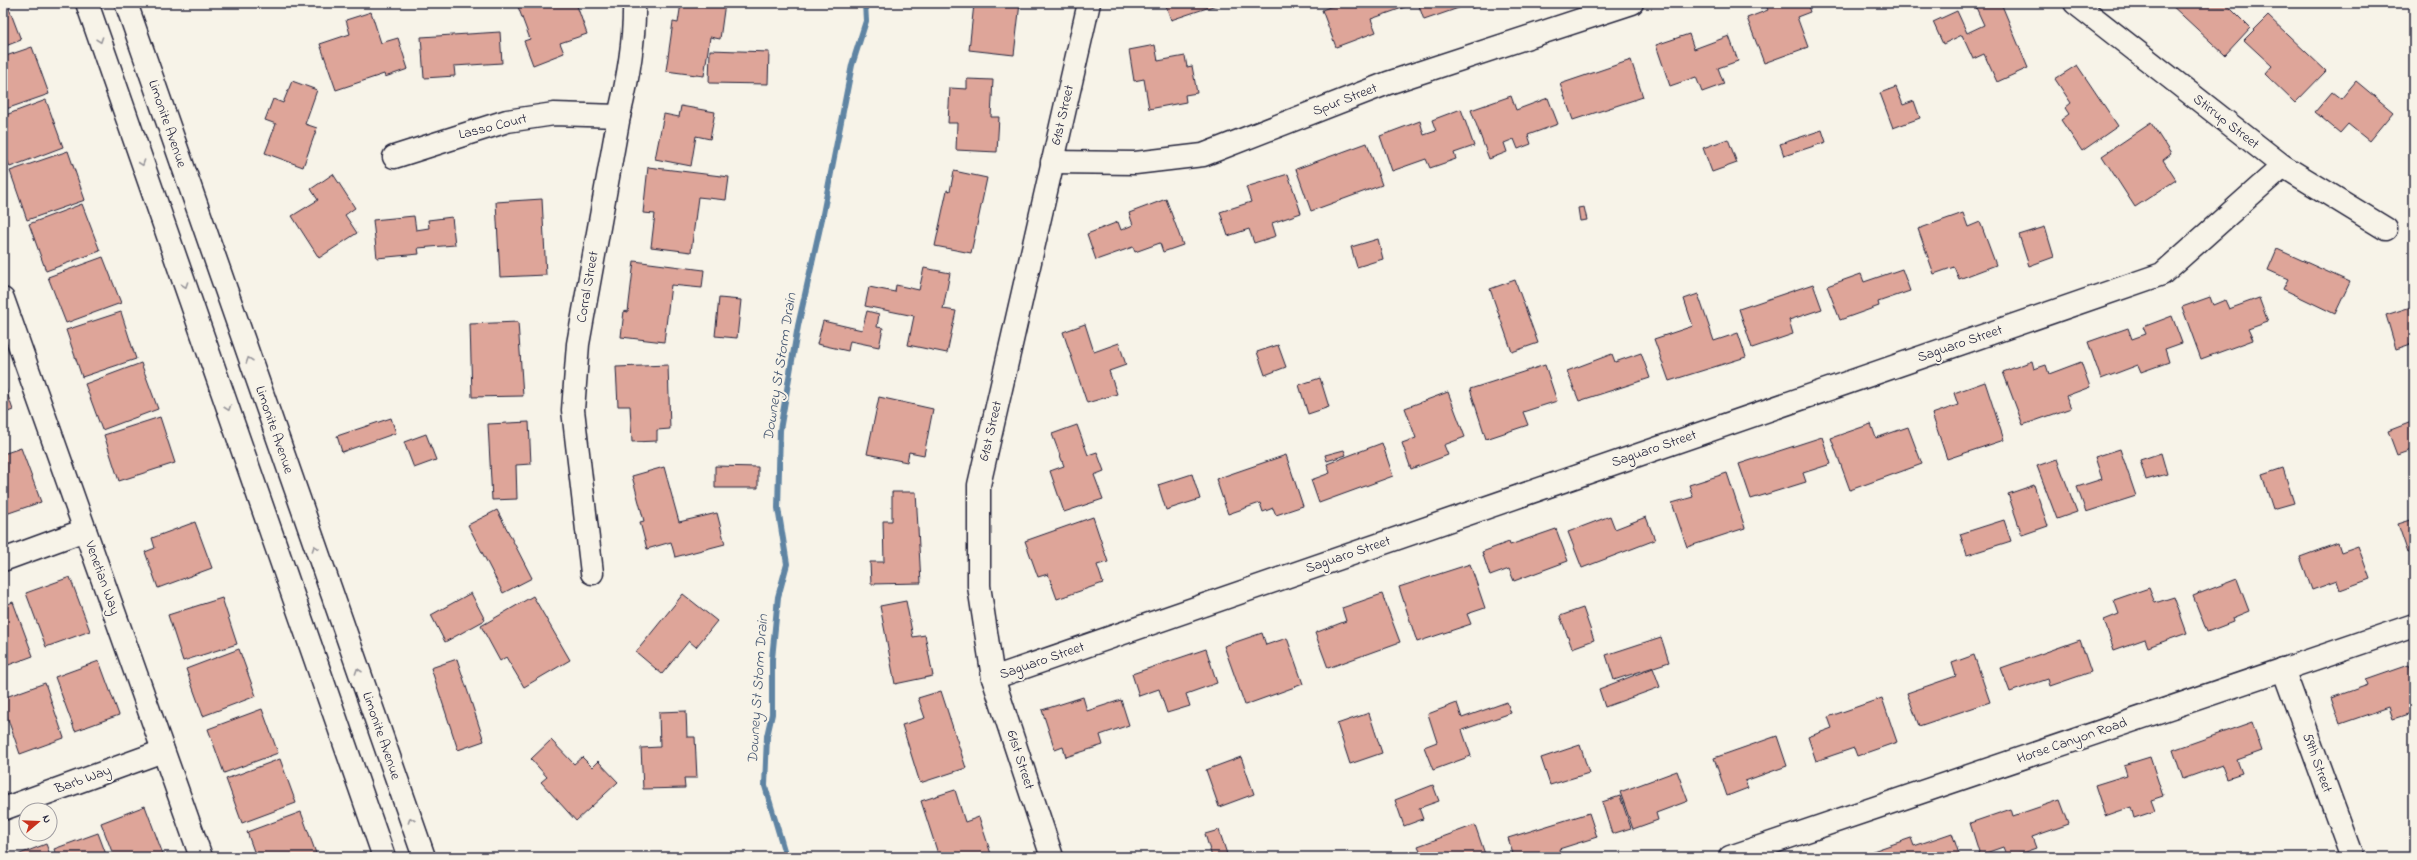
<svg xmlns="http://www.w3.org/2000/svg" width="2417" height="860" font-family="'Indie Flower',sans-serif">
	<rect width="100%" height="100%" fill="#f7f3e8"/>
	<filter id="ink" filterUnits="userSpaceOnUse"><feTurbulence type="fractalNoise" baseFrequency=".025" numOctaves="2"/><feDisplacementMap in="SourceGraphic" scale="8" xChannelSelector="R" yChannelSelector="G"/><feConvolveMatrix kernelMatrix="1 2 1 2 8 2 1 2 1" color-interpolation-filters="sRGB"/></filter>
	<g filter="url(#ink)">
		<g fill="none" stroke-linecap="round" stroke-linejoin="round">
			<path stroke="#5f84a3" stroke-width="6" d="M786 857 765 786 767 736 772 714V659L778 597 787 564 778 508 780 430 798 326 823 214 852 65 866 21 865 3"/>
		</g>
		<g fill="#dea599" stroke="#22223b">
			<path d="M3 3H7L21 40 3 47Z"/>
			<path d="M576 3 587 34 560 43 564 53 533 65 524 41 530 39 517 4Z"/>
			<path d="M681 3H725L720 39 710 37 704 76 666 71 673 22 678 23Z"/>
			<path d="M996 3H1020L1014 55 969 50 974 4 996 6Z"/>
			<path d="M1165 3H1216V5L1171 20Z"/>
			<path d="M1340 3H1403L1405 7 1371 19 1376 32 1336 47 1322 10Z"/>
			<path d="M1418 3H1486L1472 8 1470 4 1424 20Z"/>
			<path d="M1765 3H1807L1810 12 1797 17 1808 47 1764 63 1747 18 1768 10Z"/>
			<path d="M1974 3H2001L2028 68 1997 82 1984 54 1973 59 1962 35 1943 44 1933 22 1957 11 1967 33 1984 25Z"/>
			<path d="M2169 3H2225L2250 28 2225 55Z"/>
			<path d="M371 12 381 43 398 38 408 69 385 77 384 74 336 90 320 44 350 34 346 20Z"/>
			<path d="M2268 16 2326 71 2295 103 2265 74 2272 66 2244 40Z"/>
			<path d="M500 32 502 63 454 66 455 76 424 78 421 37Z"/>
			<path d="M1689 34 1694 49 1729 36 1738 61 1718 68 1724 84 1702 92 1696 77 1670 86 1656 45Z"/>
			<path d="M1155 45 1158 61 1185 56 1187 67 1192 66 1197 93 1185 95 1186 102 1149 109 1144 79 1134 81 1129 50Z"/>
			<path d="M32 47 49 94 3 110V57Z"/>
			<path d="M710 50 769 52 768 84 709 83Z"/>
			<path d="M1631 60 1643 97 1573 120 1560 84Z"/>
			<path d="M2077 65 2118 126 2082 151 2061 120 2069 114 2065 108 2071 103 2055 79Z"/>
			<path d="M967 79 993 80 991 117H999L997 152 956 150 957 123H948L950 88 967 89Z"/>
			<path d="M292 81 317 90 305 124 317 128 303 167 265 153 276 124 265 120 273 99 283 103Z"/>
			<path d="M2356 81 2393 112 2369 141 2348 124 2340 133 2315 112 2332 92 2341 99Z"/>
			<path d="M1896 87 1903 105 1914 101 1920 118 1893 128 1880 93Z"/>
			<path d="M1511 96 1516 110 1548 98 1558 124 1528 135 1531 144 1518 149 1514 139 1504 143 1507 152 1489 159 1471 110Z"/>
			<path d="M46 100 63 147 10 167 3 149V116Z"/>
			<path d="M681 106 715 112 710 139 696 136 691 166 655 159 664 114 679 117Z"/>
			<path d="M1461 109 1474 146 1454 153 1456 159 1430 168 1426 159 1392 171 1380 136 1420 121 1424 135 1436 131 1432 120Z"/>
			<path d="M2151 123 2171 154 2163 160 2176 180 2135 207 2102 156Z"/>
			<path d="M1822 130 1826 142 1784 156 1780 144Z"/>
			<path d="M1728 139 1737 163 1712 172 1703 148Z"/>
			<path d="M1367 143 1382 185 1311 211 1296 169Z"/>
			<path d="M68 151 85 200 27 220 10 171Z"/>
			<path d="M648 167 729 177 726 200 698 197 691 252 651 247 655 214 643 213Z"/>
			<path d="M954 171 987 178 971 253 935 246 947 190 950 191Z"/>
			<path d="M333 174 355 208 345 215 357 233 319 258 292 216 318 200 311 189Z"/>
			<path d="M1288 174 1301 213 1272 223 1276 236 1254 243 1249 229 1228 236 1220 212 1251 202 1246 187Z"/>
			<path d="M542 199 546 275 500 277 496 202Z"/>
			<path d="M1166 199 1183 245 1163 252 1160 243 1135 252 1133 247 1096 260 1087 234 1118 222 1121 230 1133 225 1129 213Z"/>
			<path d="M82 204 100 251 46 271 29 224Z"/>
			<path d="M1584 207 1587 220 1580 221 1578 208Z"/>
			<path d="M1963 213 1968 227 1980 222 1996 265 1959 279 1954 267 1934 274 1918 229Z"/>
			<path d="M414 216 416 230 429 228 428 220 452 217 455 245 418 248 419 254 377 258 373 220Z"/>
			<path d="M2045 227 2054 257 2029 266 2019 235Z"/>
			<path d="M1378 239 1383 259 1357 267 1351 247Z"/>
			<path d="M2277 249 2350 282 2335 314 2283 289 2288 279 2268 270Z"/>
			<path d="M103 257 121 303 66 323 48 277Z"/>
			<path d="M634 261 704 270 702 288 671 285 664 342 621 337 624 311 628 312Z"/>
			<path d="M924 268 950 273 943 309 956 311 947 353 908 345 914 316 865 306 869 287 895 292 896 285 919 290Z"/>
			<path d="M1902 269 1910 291 1878 302 1879 306 1840 320 1827 286 1861 274 1864 282Z"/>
			<path d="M1515 280 1538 343 1512 352 1490 289Z"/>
			<path d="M1813 284 1822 309 1789 320 1793 334 1752 348 1739 309Z"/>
			<path d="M1698 294 1714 341 1738 333 1746 357 1669 381 1654 339 1693 326 1684 299Z"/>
			<path d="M2210 297 2213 305 2225 300 2229 309 2259 298 2268 322 2248 329 2253 340 2201 359 2182 307Z"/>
			<path d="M719 298 741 300 737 338 715 336Z"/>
			<path d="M2414 306V343L2396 349 2386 315Z"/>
			<path d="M867 311 879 314 877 327 883 328 879 347 850 341 848 351 817 344 823 321 862 330Z"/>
			<path d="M121 312 136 359 82 377 66 330Z"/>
			<path d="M2172 316 2182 343 2165 349 2169 362 2141 372 2138 365 2101 379 2088 342 2128 328 2132 339 2146 334 2143 327Z"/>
			<path d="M518 322 523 396 472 397 470 324Z"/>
			<path d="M1085 324 1094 352 1119 343 1126 365 1109 371 1117 394 1087 403 1063 332Z"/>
			<path d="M1278 345 1286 367 1265 375 1257 352Z"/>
			<path d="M1641 353 1650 378 1579 401 1567 371 1612 354 1615 362Z"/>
			<path d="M2032 361 2034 369 2046 365 2049 374 2081 362 2090 387 2066 396 2071 408 2023 425 2003 372Z"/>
			<path d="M141 363 158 409 102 430 85 384Z"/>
			<path d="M668 365 670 429 657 430V441L632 442 630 406H618L616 367Z"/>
			<path d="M1545 365 1557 401 1523 412 1528 425 1486 439 1470 389Z"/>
			<path d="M1320 378 1329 407 1308 414 1299 385Z"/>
			<path d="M3 381 13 410 3 414Z"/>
			<path d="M1985 382 2004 440 1947 459 1932 414 1958 405 1954 393Z"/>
			<path d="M1448 392 1465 437 1444 445 1448 455 1411 469 1402 443 1416 438 1405 408Z"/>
			<path d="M879 397 933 409 924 455 909 452 907 462 867 454Z"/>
			<path d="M160 417 175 463 119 481 104 435Z"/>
			<path d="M391 418 396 433 342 452 337 436Z"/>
			<path d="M2414 421V449L2397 455 2388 431Z"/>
			<path d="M529 422 531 464 516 465 517 499 492 500 488 424Z"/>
			<path d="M1871 424 1876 438 1908 427 1922 464 1850 490 1831 438Z"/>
			<path d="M1077 425 1088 455 1097 452 1104 471 1094 475 1103 499 1064 512 1050 471 1064 466 1052 434Z"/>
			<path d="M426 434 436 460 414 468 404 442Z"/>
			<path d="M1822 437 1831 464 1803 473 1806 482 1751 499 1739 464Z"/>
			<path d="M1382 443 1393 476 1319 503 1311 480 1330 473 1327 464Z"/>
			<path d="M21 448 41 502 3 515V454Z"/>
			<path d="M2120 449 2136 496 2086 512 2077 487 2102 479 2095 457Z"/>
			<path d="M1344 450 1346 455 1327 461 1325 455Z"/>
			<path d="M2161 453 2167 474 2146 480 2140 460Z"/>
			<path d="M1286 455 1303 506 1276 515 1273 508 1263 512 1260 503 1228 514 1216 479Z"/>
			<path d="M2057 459 2077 512 2057 519 2037 466Z"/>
			<path d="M715 466 758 467V488H715Z"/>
			<path d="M664 467 679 522 717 513 725 544 675 557 671 542 647 549 640 522 644 521 632 476Z"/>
			<path d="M2283 468 2294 503 2273 509 2262 475Z"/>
			<path d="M1727 473 1745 528 1687 547 1672 503 1693 497 1689 485Z"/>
			<path d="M1192 474 1200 499 1166 510 1158 485Z"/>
			<path d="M2034 485 2048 526 2022 535 2008 494Z"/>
			<path d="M892 492H916L921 583 871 584 870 562H884L883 521H892Z"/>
			<path d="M497 510 532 578 503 593 468 525Z"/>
			<path d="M1610 516 1615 529 1646 517 1655 540 1582 568 1568 532Z"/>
			<path d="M1093 517 1108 562 1097 565 1103 583 1057 599 1048 574 1038 577 1025 541Z"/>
			<path d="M2414 519V551L2408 553 2398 524Z"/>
			<path d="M2004 520 2011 541 1967 555 1960 534Z"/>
			<path d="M195 522 212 568 158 588 145 552 155 548 152 538Z"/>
			<path d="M1556 529 1568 561 1514 581 1509 569 1490 576 1482 552 1509 542 1510 545Z"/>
			<path d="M2338 543 2341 552 2358 546 2370 579 2340 590 2337 581 2312 590 2300 557Z"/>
			<path d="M1470 564 1485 608 1467 614 1471 624 1417 642 1399 587Z"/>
			<path d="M70 577 90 631 46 647 26 593Z"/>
			<path d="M2237 579 2249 611 2232 618 2233 622 2207 632 2193 596Z"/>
			<path d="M2149 588 2155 603 2174 597 2187 633 2148 647 2145 639 2114 650 2104 620 2119 614 2114 600Z"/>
			<path d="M471 593 485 620 445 642 431 615Z"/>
			<path d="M683 594 717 621 696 647 689 641 662 674 636 652Z"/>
			<path d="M1382 594 1400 642 1328 668 1315 633 1346 621 1342 608Z"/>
			<path d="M533 596 570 660 524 687 506 657 500 661 481 626Z"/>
			<path d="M222 598 237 644 183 661 168 615Z"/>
			<path d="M906 601 913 637 925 635 933 676 895 684 880 606Z"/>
			<path d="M13 602 33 656 3 667V606Z"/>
			<path d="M1583 608 1594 640 1572 648 1560 616Z"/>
			<path d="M1262 633 1266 645 1287 638 1303 684 1245 705 1224 646Z"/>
			<path d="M1661 637 1669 662 1614 680 1606 655Z"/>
			<path d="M2080 640 2091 672 2050 686 2048 679 2010 692 2001 668Z"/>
			<path d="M239 649 256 696 203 716 186 669Z"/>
			<path d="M1206 649 1217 683 1186 694 1190 706 1167 713 1159 689 1139 696 1132 674Z"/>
			<path d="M1974 655 1990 702 1919 726 1907 693 1956 676 1952 663Z"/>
			<path d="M457 659 484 741 458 750 431 668Z"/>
			<path d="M99 661 119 715 75 731 55 677Z"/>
			<path d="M2409 665 2414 677V712L2393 719 2389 707 2340 724 2331 698 2368 685 2366 680Z"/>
			<path d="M1653 668 1660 687 1605 707 1599 689Z"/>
			<path d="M45 683 64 738 20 754 3 705V698Z"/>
			<path d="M941 691 966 768 920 783 902 725 925 718 918 698Z"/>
			<path d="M1083 697 1087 711 1121 700 1129 725 1100 735 1103 745 1066 757 1063 747 1055 750 1042 710Z"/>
			<path d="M1882 698 1897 742 1857 756 1854 748 1816 761 1808 737 1832 728 1828 717Z"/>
			<path d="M1507 702 1511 713 1462 730 1471 756 1433 770 1424 747 1437 742 1428 714 1457 703 1462 718Z"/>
			<path d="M262 709 278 753 224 773 208 729Z"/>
			<path d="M686 711 687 737H695L697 778H684L685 788 643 789 641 748 660 747 659 712Z"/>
			<path d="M1369 713 1382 753 1350 764 1337 724Z"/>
			<path d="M2252 722 2262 751 2237 760 2242 773 2227 778 2222 765 2183 779 2173 750Z"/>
			<path d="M1777 736 1787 766 1745 781 1748 788 1727 796 1714 758Z"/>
			<path d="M551 740 574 764 582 757 592 767 598 761 618 782 576 821 541 782 547 777 531 759Z"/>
			<path d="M1580 745 1589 773 1550 785 1541 758Z"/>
			<path d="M1241 757 1254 794 1219 807 1206 770Z"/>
			<path d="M2150 757 2163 796 2151 800 2155 811 2134 818 2131 807 2105 816 2095 785 2127 775 2124 765Z"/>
			<path d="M280 759 296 803 242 823 226 779Z"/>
			<path d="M1677 771 1688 801 1656 813 1658 820 1633 829 1620 792Z"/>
			<path d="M1433 785 1439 801 1419 808 1423 819 1404 826 1395 800Z"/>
			<path d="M955 790 965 822 979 817 992 857H939L921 801Z"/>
			<path d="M1620 796 1631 828 1612 834 1602 802Z"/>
			<path d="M2060 800 2069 824 2032 837 2036 848 2011 857H2007L2003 847 1980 855 1970 823 2011 809 2013 816Z"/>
			<path d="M145 806 164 857H114L101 823Z"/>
			<path d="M301 812 317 856 256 857 247 832Z"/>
			<path d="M1589 813 1597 837 1559 849 1561 857H1514L1508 838Z"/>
			<path d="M1475 825 1486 857H1423L1418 846Z"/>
			<path d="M1219 830 1228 857H1212L1205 834Z"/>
			<path d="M98 833 107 857H57L54 849Z"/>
			<path d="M1952 833 1960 857H1868L1867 853 1911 838 1914 846Z"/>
			<path d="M46 844 51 857H12Z"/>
		</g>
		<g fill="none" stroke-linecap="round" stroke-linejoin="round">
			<defs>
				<g id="minor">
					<path d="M2075 3 2283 166 2386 229"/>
					<path d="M394 157 507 121 554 114 619 116"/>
					<path d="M1052 162 1135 163 1203 155 1388 83 1632 3"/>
					<path d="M3 299 201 857"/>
					<path d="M3 560 85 530"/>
					<path d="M592 573 573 410 578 344 619 116C628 79 635 41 634 3"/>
					<path d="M2283 669 2352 857"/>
					<path d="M993 678 2162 274 2283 166"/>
					<path d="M3 809 163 751"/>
					<path d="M1052 857 993 678 979 586V485L1089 3"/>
					<path d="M1730 857 2414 625"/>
				</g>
				<g id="major">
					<path d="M87 3 384 857"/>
					<path d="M126 3 424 857"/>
				</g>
			</defs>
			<use href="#minor" stroke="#22223b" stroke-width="25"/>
			<use href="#major" stroke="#22223b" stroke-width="25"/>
			<use href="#minor" stroke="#f7f3e8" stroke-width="22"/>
			<use href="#major" stroke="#f7f3e8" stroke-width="22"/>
		</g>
		<defs><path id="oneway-chevron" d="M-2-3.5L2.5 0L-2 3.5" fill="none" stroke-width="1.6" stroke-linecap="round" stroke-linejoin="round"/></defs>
		<g stroke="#97959a">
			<use href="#oneway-chevron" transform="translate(100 40) rotate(71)"/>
			<use href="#oneway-chevron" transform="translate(142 163) rotate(71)"/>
			<use href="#oneway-chevron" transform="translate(185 285) rotate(71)"/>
			<use href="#oneway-chevron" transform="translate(249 360) rotate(-109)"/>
			<use href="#oneway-chevron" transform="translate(228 408) rotate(71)"/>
			<use href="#oneway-chevron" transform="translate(315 548) rotate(-109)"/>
			<use href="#oneway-chevron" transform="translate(358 671) rotate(-109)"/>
			<use href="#oneway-chevron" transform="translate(411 820) rotate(-109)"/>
		</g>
	</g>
	<g text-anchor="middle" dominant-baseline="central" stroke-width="4" stroke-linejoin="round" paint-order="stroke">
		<g font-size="14" fill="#22223b" stroke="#f7f3e8">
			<text transform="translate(1345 100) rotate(-21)">Spur Street</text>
			<text transform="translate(1063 115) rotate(-77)">61st Street</text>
			<text transform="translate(2226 122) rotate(38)">Stirrup Street</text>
			<text transform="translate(167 124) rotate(71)">Limonite Avenue</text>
			<text transform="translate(493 127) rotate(-14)">Lasso Court</text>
			<text transform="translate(588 287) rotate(-80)">Corral Street</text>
			<text transform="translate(1960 344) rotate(-19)">Saguaro Street</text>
			<text transform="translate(274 430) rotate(71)">Limonite Avenue</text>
			<text transform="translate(991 431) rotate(-77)">61st Street</text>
			<text transform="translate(1654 449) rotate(-19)">Saguaro Street</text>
			<text transform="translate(1348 555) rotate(-19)">Saguaro Street</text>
			<text transform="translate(102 578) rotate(70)">Venetian Way</text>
			<text transform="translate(1042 661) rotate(-19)">Saguaro Street</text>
			<text transform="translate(381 736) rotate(71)">Limonite Avenue</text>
			<text transform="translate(2072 741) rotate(-19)">Horse Canyon Road</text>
			<text transform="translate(1020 760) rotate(72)">61st Street</text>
			<text transform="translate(2317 763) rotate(70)">59th Street</text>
			<text transform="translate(83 780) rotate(-20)">Barb Way</text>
		</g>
		<g font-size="15" font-style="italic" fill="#41536f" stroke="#f7f3e8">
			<text transform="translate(780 367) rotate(-81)">Downey St Storm Drain</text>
			<text transform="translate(758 689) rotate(-86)">Downey St Storm Drain</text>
		</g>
	</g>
	<rect width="2417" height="860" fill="none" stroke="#f7f3e8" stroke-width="16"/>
	<rect x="8" y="8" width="2401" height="844" fill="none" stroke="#22223b" stroke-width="1.5" filter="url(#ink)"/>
	<g transform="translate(38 822) rotate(71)"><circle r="19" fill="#f7f3e8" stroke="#a29fa3"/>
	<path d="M0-3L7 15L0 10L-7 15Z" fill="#c8321e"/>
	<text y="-6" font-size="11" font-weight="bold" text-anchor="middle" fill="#22223b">N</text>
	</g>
</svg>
